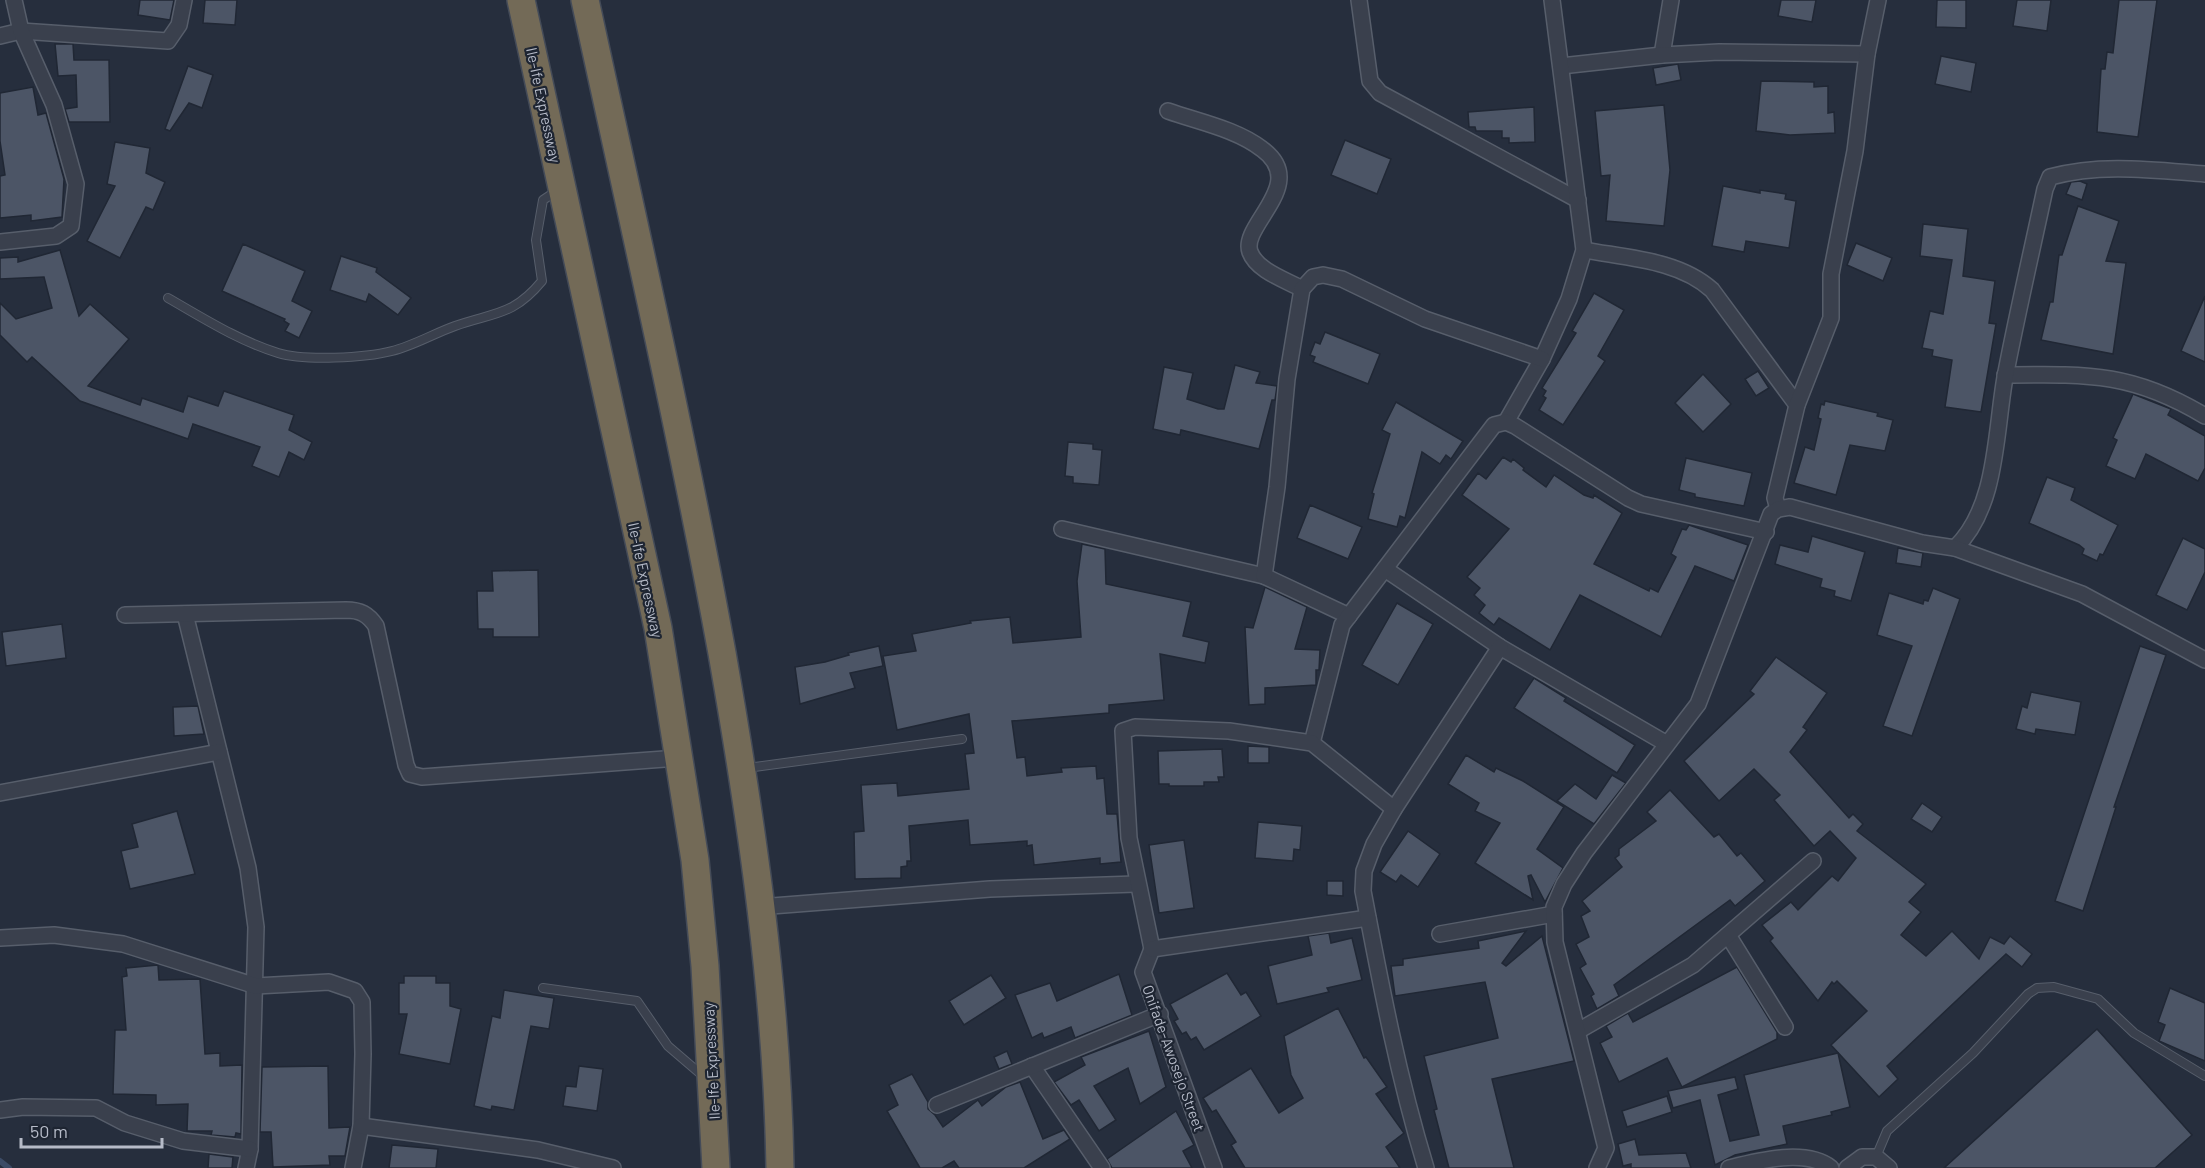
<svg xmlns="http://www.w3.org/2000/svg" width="2205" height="1168" font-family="Barlow,sans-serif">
	<rect width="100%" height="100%" fill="#262e3d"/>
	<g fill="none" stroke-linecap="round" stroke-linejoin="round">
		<path stroke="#3c4b65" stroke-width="6" d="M0 1161 9 1168"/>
	</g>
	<g fill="#4c5566" stroke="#202734" stroke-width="1.5">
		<path d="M140 0H174L170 20 138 15Z"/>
		<path d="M205 0H237L235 25 203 23Z"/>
		<path d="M1781 0H1816L1812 22 1778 16Z"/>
		<path d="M1937 0H1966V28L1936 27Z"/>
		<path d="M2017 0H2051L2047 31 2013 26Z"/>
		<path d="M2119 0H2157L2138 137 2097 132 2101 69H2105L2107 52 2113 53Z"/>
		<path d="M55 44H73L74 60H109L110 122H69L65 109 77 107 76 75 58 76Z"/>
		<path d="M1941 56 1976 63 1971 92 1935 84Z"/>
		<path d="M1678 64 1681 80 1656 85 1653 68Z"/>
		<path d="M188 66 213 75 202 108 189 103 170 131 165 129Z"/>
		<path d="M1761 81 1814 82V87L1828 86V113L1834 112 1835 133 1790 135 1756 131Z"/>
		<path d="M33 87 38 115 46 113 64 179 62 217 31 221V215L0 218V176L5 175 0 141V93Z"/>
		<path d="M1664 105 1670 170 1664 226 1606 221 1610 175 1601 176 1595 111Z"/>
		<path d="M1534 107 1535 142 1509 143V138H1502V131H1476L1475 127H1469L1468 112Z"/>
		<path d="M1345 140 1391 159 1377 194 1331 175Z"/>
		<path d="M115 142 150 148 146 173 165 182 153 210 146 207 120 258 87 241 115 186 107 184Z"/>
		<path d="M2080 181 2087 184 2082 200 2066 194 2071 182Z"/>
		<path d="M1723 186 1760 193V190L1786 194 1785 199 1796 201 1789 248 1746 241 1744 252 1712 246Z"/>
		<path d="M2078 206 2119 221 2106 261 2126 263 2113 354 2041 340 2050 302H2053L2059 255H2062Z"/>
		<path d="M1923 224 1968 229 1963 276 1995 281 1989 323 1996 324 1981 412 1945 407 1952 360 1932 356 1933 350 1922 348 1930 311 1943 314 1952 260 1920 256Z"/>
		<path d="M1856 243 1892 258 1883 281 1847 265Z"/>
		<path d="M243 244 305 271 292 301 312 311 299 338 285 331 289 324 284 321 285 319 222 291Z"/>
		<path d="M60 250 79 316 90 304 129 339 88 386 140 405 142 398 183 412 188 396 218 406 224 391 294 415 289 430 312 442 304 460 289 452 279 477 252 466 260 447 193 424 188 439 80 401 32 357 27 362 0 335V303L16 319 52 308 44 277 0 279V258L18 257V262Z"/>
		<path d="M341 256 377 268 376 272 411 298 398 315 369 294 366 302 330 290Z"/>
		<path d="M1594 293 1624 310 1598 356 1605 361 1563 425 1539 410 1546 398 1543 396 1546 391 1542 388 1576 333 1572 331Z"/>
		<path d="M2205 296V362L2181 351Z"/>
		<path d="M1325 332 1380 354 1368 384 1313 362 1315 357 1310 355 1315 342 1320 344Z"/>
		<path d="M1235 365 1260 372 1256 383 1277 386 1275 400H1272L1259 449 1181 430 1180 435 1153 429 1164 367 1193 373 1187 399 1218 409H1224Z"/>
		<path d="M1758 371 1769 388 1756 396 1745 379Z"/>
		<path d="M1703 374 1731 404 1703 432 1675 403Z"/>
		<path d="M2133 394 2171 409 2168 415 2205 436V468L2198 481 2146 454 2135 479 2106 466 2117 440 2113 438Z"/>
		<path d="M1825 401 1878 413 1877 416 1893 420 1885 451 1850 445 1836 495 1794 483 1805 447 1814 450 1821 419 1818 418 1821 404 1824 405Z"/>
		<path d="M1396 402 1463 441 1451 459 1446 455 1440 464 1422 452 1405 518 1400 516 1397 527 1368 519 1374 494 1372 493 1390 434 1382 430Z"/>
		<path d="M1068 442 1093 444V449L1102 450 1099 485 1073 483V477L1065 476Z"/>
		<path d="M1503 457 1511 462 1513 459 1524 468 1523 470 1546 487 1554 475 1584 495 1593 498 1594 495 1622 513 1594 564 1649 591 1650 588 1658 592 1676 557 1671 554 1682 529 1686 530 1689 525 1748 545 1734 581 1695 566 1661 637 1580 595 1550 650 1499 618 1494 625 1479 613 1485 605 1474 595 1480 588 1467 577 1509 529 1462 495 1478 473 1486 479Z"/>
		<path d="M1686 458 1752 473 1744 506 1695 497V494L1679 490Z"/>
		<path d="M2047 477 2075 488 2071 500 2118 525 2103 555 2100 554 2097 561 2082 554 2084 549 2079 545 2029 523Z"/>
		<path d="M1310 505 1362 527 1348 559 1297 538Z"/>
		<path d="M1812 536 1865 552 1851 601 1834 596 1835 591 1820 587 1822 579 1775 564 1780 545 1808 552Z"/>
		<path d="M2183 538 2205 549V572L2187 610 2156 595Z"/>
		<path d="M1082 544 1105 549 1106 584 1191 602 1183 636 1209 642 1205 663 1160 654 1164 700 1109 705V713L1012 721 1017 758 1025 757 1027 776 1062 772 1061 768 1096 766 1097 779 1104 778 1107 814H1117L1121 862 1100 864V858L1034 865 1032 845 1027 846V841L970 845 968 820 909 826 911 861H907V866L901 867V878L855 879 854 832 864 831 861 785 897 783 898 796 969 789 965 754 974 753 969 714 897 730 883 656 916 651 912 634 971 623 970 621 1010 617 1013 643 1081 637 1077 581Z"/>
		<path d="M1898 548 1923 553 1921 567 1896 563Z"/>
		<path d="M538 570 539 637H493V629H478L477 591H493L492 571Z"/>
		<path d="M1265 587 1307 607 1295 649 1320 650 1319 670H1316V685L1265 688V704L1249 705 1245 627 1253 628Z"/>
		<path d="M1933 588 1960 599 1912 736 1883 726 1912 646 1877 635 1889 593 1923 604 1924 600 1928 601Z"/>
		<path d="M1397 603 1433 624 1398 685 1362 665Z"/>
		<path d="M62 624 66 658 6 666 2 632Z"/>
		<path d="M879 646 883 666 850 673 855 688 800 704 795 667 825 662 849 655 848 653Z"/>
		<path d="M2140 646 2166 655 2114 807H2116L2083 911 2055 901Z"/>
		<path d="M1776 657 1827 693 1803 727 1807 730 1790 752 1849 818 1853 814 1863 824 1857 831 1926 884 1909 902 1921 912 1901 935 1926 956 1952 931 1979 959 1990 937 2004 944 2010 936 2032 954 2022 967 2006 954 1887 1066 1898 1079 1879 1097 1831 1045 1867 1011 1837 981 1834 984 1832 982 1818 1001 1770 941 1773 938 1762 925 1791 902 1798 910 1832 876 1838 881 1856 858 1830 831 1814 846 1774 800 1780 795 1754 769 1719 801 1684 761 1754 694 1750 691Z"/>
		<path d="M1534 678 1566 698 1564 701 1635 745 1617 773 1514 708Z"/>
		<path d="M2031 692 2081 702 2075 735 2036 729 2035 734 2016 729 2022 706 2027 708Z"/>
		<path d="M198 706 204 734 174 736 173 707Z"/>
		<path d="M1248 746 1269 747V763H1248Z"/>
		<path d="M1222 749 1224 777H1218L1219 782H1204V786H1169V784H1159L1158 751Z"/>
		<path d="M1466 755 1494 772 1496 768 1523 781 1564 807 1537 849 1563 868 1545 902 1531 875 1528 876 1533 900 1475 863 1500 823 1475 811 1479 803 1448 784Z"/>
		<path d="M1612 775 1626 783 1594 824 1557 801 1575 784 1596 799Z"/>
		<path d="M1670 790 1714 837 1719 834 1737 856 1741 853 1765 881 1735 906 1730 900 1614 985 1619 996 1597 1009 1591 996 1594 994 1580 968 1586 964 1576 944 1589 937 1581 916 1590 911 1582 901 1622 867 1615 858 1619 855V849L1656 821 1647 812Z"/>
		<path d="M1922 803 1942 817 1932 832 1911 819Z"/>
		<path d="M177 811 195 874 130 889 121 851 138 847 132 824Z"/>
		<path d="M1258 822 1302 826 1300 850 1294 849 1293 861 1255 858Z"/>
		<path d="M1408 831 1440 854 1418 887 1401 875 1396 882 1380 872Z"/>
		<path d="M1184 840 1194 908 1159 913 1149 845Z"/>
		<path d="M1327 881H1343V896L1327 895Z"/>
		<path d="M1526 931 1502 963 1506 966 1542 936 1574 1061 1492 1079 1514 1168H1449L1434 1110 1437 1109 1424 1056 1498 1038 1485 982 1395 996 1391 966 1403 965V959L1479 948 1478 941Z"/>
		<path d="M1329 933 1331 943 1352 938 1362 980 1327 988 1329 992 1277 1004 1268 966 1312 955 1308 936Z"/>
		<path d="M158 965 159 980 200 979 205 1054 220 1053V1066L242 1065 241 1134 236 1133 235 1137 211 1135 212 1131H187L188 1104 156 1105V1095L113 1094 115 1030H126L122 977 127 976 126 968Z"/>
		<path d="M1737 967 1777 1032V1039L1682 1087 1667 1058 1619 1082 1600 1043 1612 1037 1606 1026 1628 1013 1633 1022Z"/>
		<path d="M1227 973 1241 995 1246 992 1261 1016 1204 1050 1196 1037 1191 1040 1186 1032 1182 1034 1174 1021 1178 1019 1170 1004Z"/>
		<path d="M1119 974 1132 1015 1075 1038 1071 1027 1044 1038 1042 1033 1032 1038 1015 995 1050 983 1057 1001Z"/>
		<path d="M991 975 1006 998 964 1025 949 1001Z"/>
		<path d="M404 976H436V983H450V1006L461 1009 450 1064 399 1054 407 1014H399V983H404Z"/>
		<path d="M2170 988 2205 1003V1061L2159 1041 2165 1025 2158 1022Z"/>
		<path d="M504 990 554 998 549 1029 531 1026 514 1110 492 1106 491 1110 474 1106 492 1016 500 1018Z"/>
		<path d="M1338 1008 1364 1058 1366 1057 1387 1087 1376 1094 1404 1133 1386 1147 1400 1168H1245L1231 1145 1236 1142 1216 1110 1212 1112 1203 1098 1251 1068 1279 1113 1303 1098 1291 1075 1284 1036Z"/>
		<path d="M2097 1029 2192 1135 2155 1168H1944Z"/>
		<path d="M1149 1031 1166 1087 1140 1104 1128 1068 1094 1086 1116 1120 1099 1131 1079 1100 1071 1105 1054 1082 1085 1065 1081 1057Z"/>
		<path d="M1007 1051 1012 1064 999 1069 994 1057Z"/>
		<path d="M1838 1053 1850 1107 1831 1112 1832 1115 1783 1126 1787 1144 1735 1155 1715 1165 1700 1100 1673 1108 1668 1091 1735 1077 1738 1089 1718 1095 1730 1141 1759 1135 1744 1075Z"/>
		<path d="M328 1066 329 1128 350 1127 345 1156H329L330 1165 273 1167 271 1132H260L262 1067Z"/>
		<path d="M579 1066 603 1069 597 1111 563 1106 566 1086 576 1087Z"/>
		<path d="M912 1074 928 1102V1109L935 1115 943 1127 978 1100 982 1106 1006 1087 1020 1082 1043 1139 1064 1130 1070 1139 1024 1168H959L954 1161 942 1168H920L887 1111 898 1105 889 1085Z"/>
		<path d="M1667 1096 1672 1112 1627 1127 1622 1111Z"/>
		<path d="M1176 1111 1194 1145 1183 1151 1192 1168H1112L1107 1159Z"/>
		<path d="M1635 1139 1639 1155 1686 1153 1691 1168H1631V1164L1623 1166 1618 1144Z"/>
		<path d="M392 1145 438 1149 436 1168H389Z"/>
		<path d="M209 1154 233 1157 232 1168H208Z"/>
	</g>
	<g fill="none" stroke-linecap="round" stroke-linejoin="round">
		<defs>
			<g id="lane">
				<path d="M168 298C203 318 239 341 278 353 304 361 365 358 392 351 413 346 435 333 455 326 495 312 513 316 542 281L536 240 543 200 558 190"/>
				<path d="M747 768 962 739"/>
				<path d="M543 988 637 1001 668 1046 703 1076"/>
				<path d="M1876 1157 1887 1131 1973 1053 2028 994 2037 988 2054 987 2098 999 2134 1033 2205 1076"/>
			</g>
			<g id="street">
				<path d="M1359 0 1370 81 1380 93 1578 200"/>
				<path d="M0 36 21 31 168 41 179 25 184 0"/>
				<path d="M1662 55 1671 0"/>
				<path d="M1561 66 1662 55 1719 52 1867 54"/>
				<path d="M1168 111C1199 122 1236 129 1262 149 1310 184 1240 225 1250 252 1257 271 1286 280 1302 289"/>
				<path d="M0 242 56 236 71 226 76 184 54 105 21 31 14 0"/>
				<path d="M1584 250C1627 258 1679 260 1712 290L1797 405"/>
				<path d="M2005 375C2087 374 2132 372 2205 416"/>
				<path d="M1506 422 1542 359 1569 299 1584 250 1552 0"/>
				<path d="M1778 509 1775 498 1797 405 1831 318V274L1855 151 1867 54 1878 0"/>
				<path d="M1062 529 1264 576 1349 616"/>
				<path d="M1955 548C1999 506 1995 427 2006 372 2018 310 2032 250 2045 189L2050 177C2101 163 2153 170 2205 174"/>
				<path d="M1385 569 1500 647 1667 744"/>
				<path d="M1264 576 1277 487 1287 379 1302 289 1313 277 1323 275 1342 279 1425 319 1542 359"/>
				<path d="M185 614 248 868 256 927 250 1149 246 1168"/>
				<path d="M125 615 346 610C360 610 368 614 376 626L406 765 410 774 422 777 678 758"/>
				<path d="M1312 743 1342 625 1494 425 1506 422 1515 426 1628 498 1641 504 1766 532"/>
				<path d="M0 793 219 752"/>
				<path d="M760 907 990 889 1136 884"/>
				<path d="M1440 934 1554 914"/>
				<path d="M1728 935 1785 1027"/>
				<path d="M0 938 54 935 123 944 256 986 329 982 355 991 362 1002 363 1054 361 1126 353 1168"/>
				<path d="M1152 949 1129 838 1123 731 1135 727 1229 731 1312 743 1394 809"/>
				<path d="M1152 949 1143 972 1214 1168"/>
				<path d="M1152 949 1368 918"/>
				<path d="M1578 1031 1693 965 1813 861"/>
				<path d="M1032 1066 1102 1168"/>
				<path d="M937 1105 1160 1014"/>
				<path d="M0 1110 23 1107 96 1108 125 1123 183 1141 250 1149"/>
				<path d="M361 1126 538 1150 613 1168"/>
				<path d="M1426 1168C1398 1076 1381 986 1363 891L1364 871 1374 844 1394 809 1500 647"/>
				<path d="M1597 1168 1606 1148 1555 942 1554 907 1564 884 1584 853 1698 704 1771 514 1778 509 1790 507 1922 543 1955 548 2082 594 2205 660"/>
				<path d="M1729 1168C1757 1161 1806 1148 1831 1168"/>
				<path d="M1847 1168 1862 1157H1876L1889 1168"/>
			</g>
			<g id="highway">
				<path d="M521 0 658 628 695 860 705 966 716 1168"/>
				<path d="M585 0C632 217 682 434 722 653 752 823 777 995 780 1168"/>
			</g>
		</defs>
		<use href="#lane" stroke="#575e6b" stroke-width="10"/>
		<use href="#street" stroke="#575e6b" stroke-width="18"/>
		<use href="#highway" stroke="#444b58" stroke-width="30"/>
		<use href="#lane" stroke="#3a404d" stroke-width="8"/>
		<use href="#street" stroke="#3a404d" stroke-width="15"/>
		<use href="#highway" stroke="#736a57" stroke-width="27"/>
	</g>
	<g text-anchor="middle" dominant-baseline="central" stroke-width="4.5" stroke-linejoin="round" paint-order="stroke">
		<g font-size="15" fill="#b6bbc8" stroke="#1e2532">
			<text transform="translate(544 105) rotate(78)">Ile-Ife Expressway</text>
			<text transform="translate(646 580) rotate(78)">Ile-Ife Expressway</text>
			<text transform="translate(1174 1058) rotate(70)">Onifade-Awosejo Street</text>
			<text transform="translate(711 1061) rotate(-93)">Ile-Ife Expressway</text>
		</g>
	</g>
	<path d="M21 1138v9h141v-9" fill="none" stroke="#b6bbc8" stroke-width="3"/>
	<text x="30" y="1138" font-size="18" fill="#b6bbc8" stroke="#1e2532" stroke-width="4.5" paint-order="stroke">50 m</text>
</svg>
